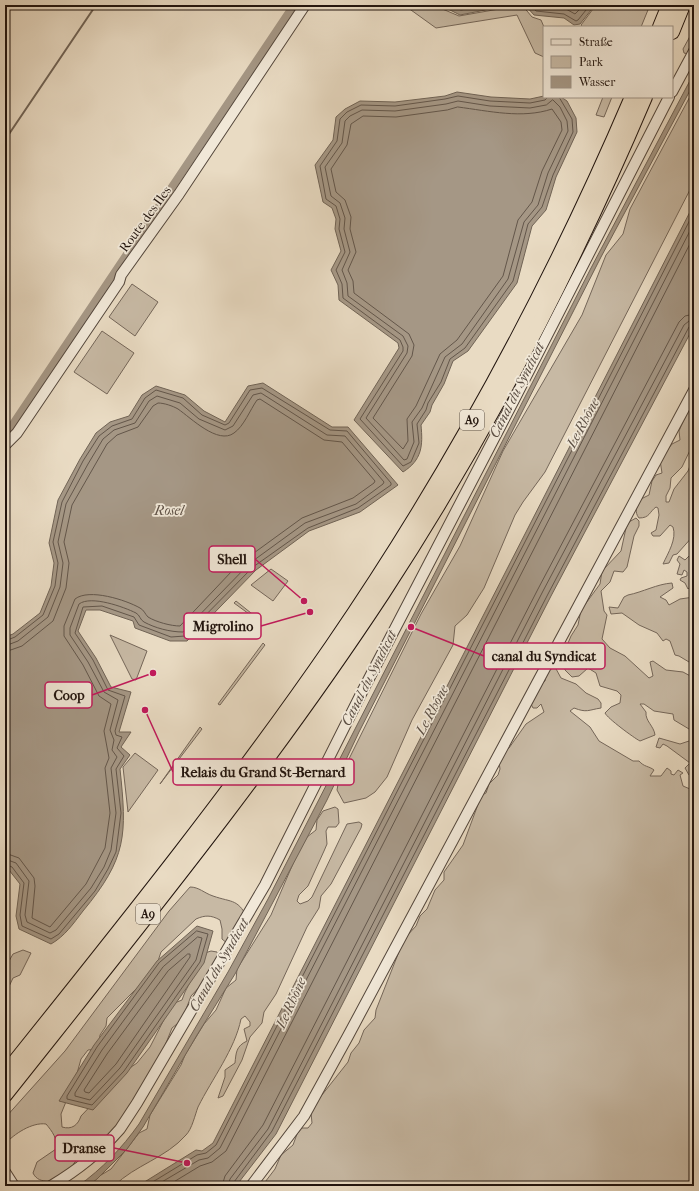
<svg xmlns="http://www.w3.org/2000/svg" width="699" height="1191" font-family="'IM FELL French Canon',serif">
	<rect width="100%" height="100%" fill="#e9dbc3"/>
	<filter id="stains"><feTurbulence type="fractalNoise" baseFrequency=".005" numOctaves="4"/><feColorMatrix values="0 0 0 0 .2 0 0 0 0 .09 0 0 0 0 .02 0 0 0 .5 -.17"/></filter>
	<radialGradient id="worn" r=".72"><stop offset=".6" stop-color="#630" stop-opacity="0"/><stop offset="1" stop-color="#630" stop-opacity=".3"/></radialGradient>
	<g fill="#c7b9a4" stroke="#746659">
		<path d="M404 5H433L459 16 522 5 532 17 541 20 544 27V57L535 53 517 15 436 28Z"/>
		<path d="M596 5H650L641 27H583L581 25Z"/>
		<path d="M694 29V45L688 54 684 53 683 49Z"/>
		<path d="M694 89V182L545 472 523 502 515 515 484 588 467 615 455 626 453 645 412 720 387 777 375 792 366 798 344 803 337 790 339 779 421 614 460 546 503 451 582 315 606 255 623 234 630 209Z"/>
		<path d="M603 97H612L604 117 596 115Z"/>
		<path d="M132 284 158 302 135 336 109 317Z"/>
		<path d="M102 331 134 353 107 394 74 372Z"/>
		<path d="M694 399 693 444 682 467 671 478 670 488 666 496V502H669L674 489 688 471 691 463H694V535L677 554 673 555 669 563 663 564C668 553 677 539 673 527L670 525 660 536H653L651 533 656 530 659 515 658 508 656 507C649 512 650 518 639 518 634 512 637 506 639 500L649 495 652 481 656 475 662 473 660 460 672 444 680 440 679 431 681 426Z"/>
		<path d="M636 518 639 521V526L634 536 627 567 623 572 614 571 610 582 601 591 604 611 607 615 602 639 610 648 625 656 649 678 653 676 650 662 653 661 666 670 683 672 694 678V732L674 720 673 714 654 711 644 704H640L646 712C645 721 654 726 655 735L640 741C634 738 607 718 605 713L611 707 620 703 621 695 617 691 600 686 596 673 588 668 579 676 572 677 565 670 563 655 571 636 578 625 581 610 600 584 602 571 621 551 626 528 629 522Z"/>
		<path d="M692 553H694V578L691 579 690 587 688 589 685 583 680 580 681 578 687 576V572L684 570 682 575 677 574 680 564 677 560 679 556 685 560Z"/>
		<path d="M271 569 288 581 273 601 251 585Z"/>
		<path d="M672 583 673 588 660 597 666 600 669 605 680 599 694 597V665L679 656 675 655 670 641 666 639 663 641 657 633 639 625 622 613 611 614 609 607 618 608 624 597 628 595C643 592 657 584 672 583Z"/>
		<path d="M236 601 261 621 260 622 234 603Z"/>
		<path d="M110 635 147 651 136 680 132 679Z"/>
		<path d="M263 643 265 645 220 705 218 704Z"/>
		<path d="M555 667 561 678 576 684 586 693 598 699 601 703V708C588 710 587 713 574 708L570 711 590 727 599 741 633 761H639C644 767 649 766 654 770L650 776H661L667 768 671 771V774L674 775 678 770 683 773 680 775 683 786 690 789 694 786V1186H262L275 1169 281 1155 293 1145 297 1134 302 1128H308L312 1123 311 1113 314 1105 348 1062 351 1053 359 1043 364 1030 375 1018 376 1010 404 939 416 926 420 916 427 909 435 890 444 880V872L463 845 480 799 482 795 486 793 489 784 498 775 500 769 499 762 503 752 509 748 526 724 544 712 541 704 537 708H533L531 704 537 689 545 681 547 671Z"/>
		<path d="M200 727 202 729 160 784Z"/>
		<path d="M659 738 680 744 692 740 694 742 693 777 689 775 685 768 690 763 667 746 663 744 660 748 656 747Z"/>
		<path d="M135 753 158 770 128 812 123 767Z"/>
		<path d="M335 807 338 809 339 823 336 827H328L326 831 327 844 324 851 308 886 299 895 297 901 300 904 308 901 312 897 347 824 359 822 362 824 361 828 331 884 321 896 319 908 307 927 276 994 264 1012 262 1023 250 1037 242 1060 223 1096 218 1098 225 1077V1070L235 1063C236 1053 236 1046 247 1041L244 1029 250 1026V1022L245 1016 241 1019C235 1049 212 1079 198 1107 195 1115 192 1129 186 1135 166 1158 135 1165 114 1186H83L111 1169 139 1133 147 1129 150 1115 181 1065 185 1055 204 1024 216 1010 226 988 236 980 237 969 271 915 295 859 307 837 316 830 317 820 323 811Z"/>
		<path d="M190 887C199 887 204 893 213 896 233 903 238 898 249 921 245 932 238 938 228 944L222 939V929L220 920C211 915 205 915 196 919L161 952 158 961 145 980 107 1018 106 1026 100 1035 98 1049 88 1050 81 1059 76 1077 61 1114 62 1127C72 1130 78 1125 81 1116L121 1074 137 1063 150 1047 172 1004 182 1000 185 992 205 953 211 951 217 952 219 956 204 982 191 996 182 1020 172 1028 143 1101 108 1136 93 1139 84 1153 74 1163 68 1179C57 1180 39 1186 33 1173L37 1162 56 1149C58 1139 52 1131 46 1124 32 1122 14 1134 5 1144V1118L65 1051 169 911Z"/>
		<path d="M23 950 31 953 20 975 13 978 5 995V968L13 954Z"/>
	</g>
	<g fill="#a59785" stroke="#706355">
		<path d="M440 5H511L460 15Z"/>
		<path d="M525 5H595L580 24 574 25 564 18 534 15Z"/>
		<path d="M694 73V83L601 257 359 732 327 800 235 974 197 1035 143 1127 127 1149 97 1179 88 1186H78C102 1169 122 1148 139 1124L228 972 268 899 591 268Z"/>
		<path d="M457 92 491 97 530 99 544 96 561 97 567 101 576 118 577 132 556 177 546 210 532 226 517 283 468 351 453 361 444 384 432 405 430 412 421 425C423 446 422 460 403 472L354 420 399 348 398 343 339 300 338 285 331 270 341 251 335 229 336 219 332 208 323 202 315 165 333 140 336 117 345 109 360 101 395 102 445 96Z"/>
		<path d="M694 204V326L551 596 276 1134 236 1186H138L196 1150 202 1151 213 1143Z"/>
		<path d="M263 383 332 427H348L398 485 360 512 309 531 256 570 187 641H170L135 628 133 621 100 610H86L78 631 96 658 111 687 131 692 119 732H131L121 747 130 755 120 769C127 835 127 858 83 911 73 924 65 936 51 944L19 929 16 916 20 884 9 870 5 867V637L13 634 40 613 51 586 54 563 49 543 58 500 80 459 96 433 110 422 129 416 142 395 156 386 185 395 204 411 225 422 248 386Z"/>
		<path d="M197 926 213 931 204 963 127 1073 93 1110 59 1101 94 1045 157 961Z"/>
	</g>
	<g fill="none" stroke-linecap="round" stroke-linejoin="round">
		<g stroke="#63564a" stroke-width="1">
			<path d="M449 5 461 10 489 5"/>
			<path d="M530 5 536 11 564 14 576 21 578 20 590 5"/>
			<path d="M537 5 566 9 575 14 584 5"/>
			<path d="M548 97 545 100 530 103 490 101 458 96 445 99 395 106 361 105 347 112 340 119 337 141 320 166 326 199 336 206 340 219 339 229 345 252 336 270 342 284 343 298 400 340 403 347V351L360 419 403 466 411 462 419 443 417 424 426 410 428 403 441 382 450 359 465 348 513 281 528 224 542 207 553 175 573 132 572 119 559 97"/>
			<path d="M553 100 560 107 567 121 568 131 548 173 538 205 524 222 508 279 462 344 445 357 422 408 412 422 414 442 407 459 404 460 366 418 407 353 408 346 403 336 348 296 347 283 342 270 350 252 344 229 345 218 340 203 331 196 325 167 342 143 345 121 350 116 362 110 395 111 446 104 458 101 490 106 530 108 546 105Z"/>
			<path d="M458 107C489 111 522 119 552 109L561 122 562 130 542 171 532 202 518 220 503 276 457 340 440 354 416 406 407 419 408 441 403 449 373 418 412 356 414 345 409 334 354 293 353 281 348 270 356 252 350 229 351 217 345 200 336 192 331 169 347 145 351 124 363 116 396 117 447 110Z"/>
			<path d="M5 641 15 637 43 615 55 586 58 563 53 542 62 502 83 461 99 436 112 426 132 419 145 398 156 390 183 398 202 415 225 425 229 423 250 390 262 388 330 430 347 431 391 483V485L358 508 308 528 253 567 185 636 171 637 139 625 134 617 102 606 83 607 75 633 93 660 108 690 125 696 115 731 116 735 122 737 117 748 124 756 116 769 121 813 116 852 108 869 95 891 59 934 51 939 22 926 20 915 24 883 12 867 5 864"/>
			<path d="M5 646 18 641 48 617 60 587 63 563 58 542 66 504 88 464 103 439 114 430 135 423 149 401 157 396 180 403 199 419 225 430 233 426 253 395 261 393 327 435 345 436 384 482 383 484 356 504 305 523 250 563 183 632C170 632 155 628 144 622 140 620 140 615 136 613 124 607 91 595 79 604L70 628V635L88 662 104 692 118 700 110 730 114 740 112 750 117 757 111 768 116 813 111 850 104 867 91 888 56 930 50 933 27 922 25 915 29 881 16 863 5 859"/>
			<path d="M5 652 22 646 53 621 66 588 69 563 64 542 72 505 107 444 117 435 138 427 153 406 158 403C164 403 173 406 178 409 191 418 218 445 234 433 244 426 250 410 257 400L260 399 324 440 342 442 375 481 374 483 353 498 302 518 247 558 232 571 180 626C171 626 156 622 148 617 145 614 144 610 140 608 126 600 89 588 75 599L64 626V636L83 665 99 696 111 704 104 731 109 758 105 768 110 813 105 848 86 884 50 927 32 918 35 886 34 878 19 858 5 853"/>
			<path d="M197 931 208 934 200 962 124 1071 92 1105 67 1099V1096L97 1047 159 963Z"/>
			<path d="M198 937 202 938 196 960 120 1068 90 1100 75 1096V1093L102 1050 163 967Z"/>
			<path d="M188 954H190V957L116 1064 89 1093 85 1092 84 1090 107 1054 168 971Z"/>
			<path d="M146 1186 197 1155 206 1153 216 1145 694 212"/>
			<path d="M155 1186 199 1160 208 1158 220 1148 694 223"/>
			<path d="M167 1186 200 1166 212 1162 226 1151 694 236"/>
			<path d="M222 1186 225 1176 263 1125 538 589 679 322 685 316 694 314"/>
			<path d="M228 1186 230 1179 268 1129 543 591 684 325 689 321 694 320"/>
			<path d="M233 1186 234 1182 272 1131 548 594 689 327 694 325"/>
		</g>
		<path stroke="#706355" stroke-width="2" d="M5 140 96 5"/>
		<path stroke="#a59785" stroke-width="8" d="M5 436 294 5"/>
		<defs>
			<g id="minor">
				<path d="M672 92 694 51"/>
				<path d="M5 445 17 433 119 282 121 275 179 194 305 5"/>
				<path d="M5 1172 14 1186"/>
				<path d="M51 1186C79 1169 99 1153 120 1129L137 1103 265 885 362 692 514 400 669 97"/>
				<path d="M251 1186 304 1116 348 1036 694 390"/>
			</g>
			<g id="highway">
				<path d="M660 27 669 5"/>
				<path d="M672 32 683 5"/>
				<path d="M5 1074C117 934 230 794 332 646 450 474 550 289 632 97"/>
				<path d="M5 1095C135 931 268 768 383 593 485 437 572 269 645 97"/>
			</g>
		</defs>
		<use href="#minor" stroke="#53463b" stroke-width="12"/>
		<use href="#highway" stroke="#21140e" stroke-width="16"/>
		<use href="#minor" stroke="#f1e8d8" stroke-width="10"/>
		<use href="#highway" stroke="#e9dbc3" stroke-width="14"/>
	</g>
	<g text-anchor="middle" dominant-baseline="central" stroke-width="3.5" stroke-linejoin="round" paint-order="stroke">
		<g fill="#f1e8d8" stroke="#5f544b" stroke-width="1">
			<rect x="460" y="410" width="24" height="20" rx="3"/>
			<rect x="136" y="904" width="24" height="20" rx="3"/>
		</g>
		<g font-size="12" font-weight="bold" fill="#21140e">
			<text x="472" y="420">A9</text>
			<text x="148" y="914">A9</text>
		</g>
		<g font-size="13" fill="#21140e" stroke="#f1e8d8">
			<text transform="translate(145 219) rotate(-54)">Route des Iles</text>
		</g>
		<g font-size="14" font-style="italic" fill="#5c4f44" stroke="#f1e8d8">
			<text transform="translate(517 390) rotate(-63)">Canal du Syndicat</text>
			<text transform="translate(583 423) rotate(-62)">Le Rhône</text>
			<text x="169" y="510">Rosel</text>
			<text transform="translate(369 678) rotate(-63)">Canal du Syndicat</text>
			<text transform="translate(432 710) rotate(-62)">Le Rhône</text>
			<text transform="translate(219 965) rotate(-60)">Canal du Syndicat</text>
			<text transform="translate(291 1003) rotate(-66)">Le Rhône</text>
		</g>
	</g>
	<path fill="none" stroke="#c2185b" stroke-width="1.5" d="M304 601L255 559M310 612L261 626M411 627L484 656M153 673L92 695M145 710L173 772M187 1163L114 1148"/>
	<g fill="#c2185b" stroke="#f1e8d8" stroke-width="1.5">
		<circle cx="304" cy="601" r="4"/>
		<circle cx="310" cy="612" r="4"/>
		<circle cx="411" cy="627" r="4"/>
		<circle cx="153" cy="673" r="4"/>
		<circle cx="145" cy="710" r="4"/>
		<circle cx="187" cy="1163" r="4"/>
	</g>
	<g fill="#f1e8d8" stroke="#c2185b" stroke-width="1.5">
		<rect x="209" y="546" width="46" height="26" rx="4"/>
		<rect x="184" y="613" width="77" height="26" rx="4"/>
		<rect x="484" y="643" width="121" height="26" rx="4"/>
		<rect x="45" y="682" width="47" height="26" rx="4"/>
		<rect x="173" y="759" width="181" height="26" rx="4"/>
		<rect x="55" y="1135" width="59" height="26" rx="4"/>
	</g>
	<g font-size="14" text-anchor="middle" font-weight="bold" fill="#21140e">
		<text x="232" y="564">Shell</text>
		<text x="223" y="631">Migrolino</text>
		<text x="544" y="661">canal du Syndicat</text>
		<text x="69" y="700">Coop</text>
		<text x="263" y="777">Relais du Grand St-Bernard</text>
		<text x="84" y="1153">Dranse</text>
	</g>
	<rect width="699" height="1191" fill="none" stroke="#e9dbc3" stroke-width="20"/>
	<rect x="6" y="6" width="687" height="1179" fill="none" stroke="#21140e" stroke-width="2"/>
	<rect x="10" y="10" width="679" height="1171" fill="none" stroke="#21140e"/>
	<rect x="543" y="26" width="130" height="72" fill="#f1e8d8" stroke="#9e9387"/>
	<rect x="551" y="39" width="20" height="6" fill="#f1e8d8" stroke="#9e9387"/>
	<text x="579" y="46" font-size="12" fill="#21140e">Straße</text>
	<rect x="551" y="56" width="20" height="12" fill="#c7b9a4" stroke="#9e9387"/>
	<text x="579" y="66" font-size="12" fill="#21140e">Park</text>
	<rect x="551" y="76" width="20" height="12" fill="#a59785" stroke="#9e9387"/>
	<text x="579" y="86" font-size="12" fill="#21140e">Wasser</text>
	<rect width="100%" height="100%" filter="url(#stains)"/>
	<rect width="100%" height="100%" fill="url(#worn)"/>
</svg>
